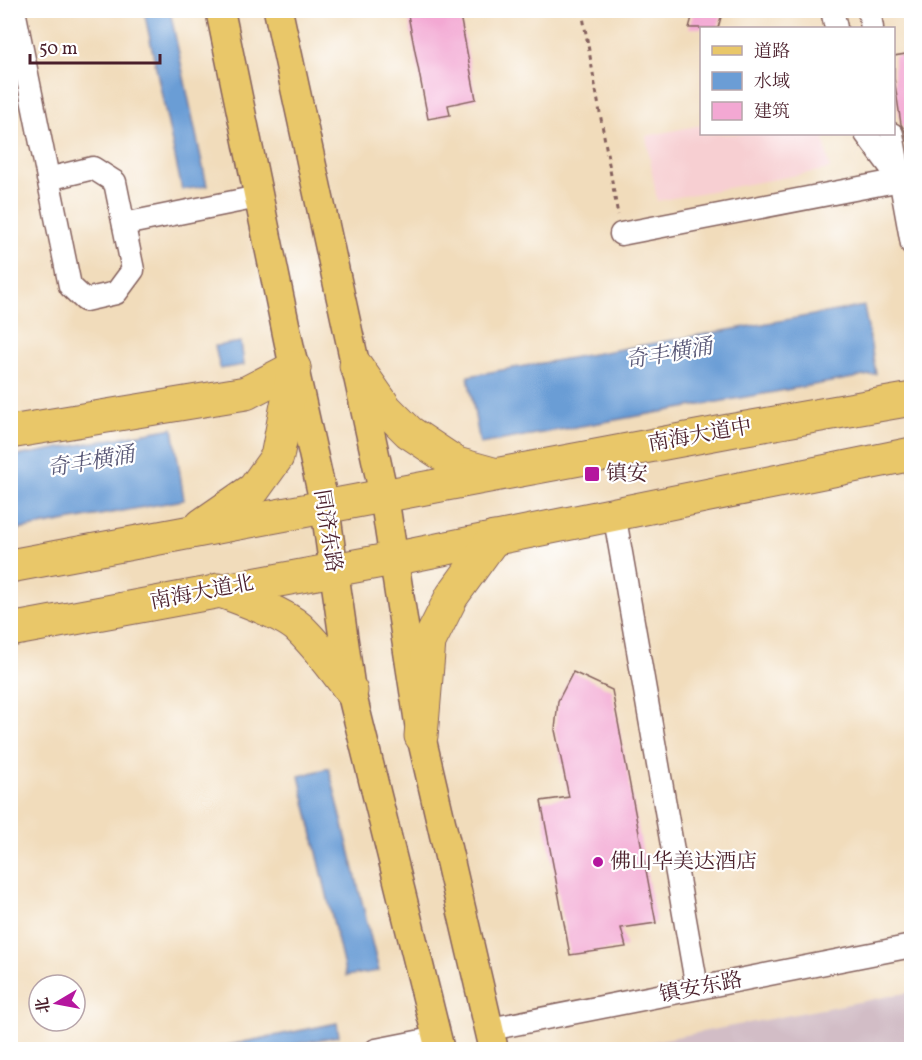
<svg xmlns="http://www.w3.org/2000/svg" width="922" height="1060" font-family="Vollkorn,'Noto Serif SC',serif">
	<rect width="100%" height="100%" fill="#fff"/>
	<filter id="ink" filterUnits="userSpaceOnUse"><feTurbulence type="fractalNoise" baseFrequency=".0167" numOctaves="2"/><feDisplacementMap in="SourceGraphic" scale="12" xChannelSelector="R" yChannelSelector="G"/><feConvolveMatrix kernelMatrix="1 2 1 2 8 2 1 2 1" color-interpolation-filters="sRGB"/></filter>
	<filter id="wash" filterUnits="userSpaceOnUse"><feTurbulence type="fractalNoise" baseFrequency=".008" numOctaves="4" result="noise"/><feDisplacementMap in="SourceGraphic" scale="24" xChannelSelector="R" yChannelSelector="G"/><feGaussianBlur stdDeviation="1.35" result="paint"/><feColorMatrix in="noise" values="0 0 0 0 0 0 0 0 0 0 0 0 0 0 0 0 0 1.4 0 .05"/><feComposite in="paint" operator="in"/></filter>
	<g filter="url(#wash)">
		<rect width="100%" height="100%" fill="#f1dcbb"/>
		<path fill="#f7cfd2" d="M701 125 702 134H823L830 169 657 201 646 136Z"/>
		<path fill="#d2bdc6" d="M911 992V1049H613Z"/>
		<g fill="#6b9dd5" stroke="#5a5e80" stroke-width="1.5">
			<path d="M144 11H170L207 186 182 190Z"/>
			<path d="M864 306 876 374 480 444 468 376Z"/>
			<path d="M241 342 244 365 220 369 215 346Z"/>
			<path d="M173 428 184 500 11 531V457Z"/>
			<path d="M329 768 379 971 346 976 299 776Z"/>
			<path d="M337 1023 339 1036 270 1049H210Z"/>
		</g>
		<g id="blocks">
			<g fill="#f3a8d3">
				<path d="M407 10H459L476 99 448 105 450 115 428 119Z"/>
				<path d="M694 10H723L718 28H689Z"/>
				<path d="M912 53V140L907 141 905 131 901 124 894 78V56Z"/>
				<path d="M573 672 612 690 656 923 621 928 626 947 570 955 541 801 569 797 555 730 558 701Z"/>
			</g>
		</g>
	</g>
	<g filter="url(#ink)">
		<use href="#blocks" fill-opacity="0" stroke="#84615d" stroke-width="1.5"/>
		<g fill="none" stroke-linecap="round" stroke-linejoin="round">
			<defs>
				<g id="minor">
					<path d="M14 10 70 286 85 300 116 293 133 270 115 182 93 168 48 179"/>
					<path d="M832 10 836 28"/>
					<path d="M869 10 872 28"/>
					<path d="M866 134 898 177"/>
					<path d="M892 134 912 244"/>
					<path d="M124 224 258 197"/>
					<path d="M621 234 901 180"/>
					<path d="M614 513 697 988"/>
					<path d="M490 1029 912 946"/>
					<path d="M376 1050 437 1038"/>
				</g>
				<g id="major">
					<path d="M220 10 294 368 325 507 351 691 440 1050"/>
					<path d="M278 10 384 496 421 736 494 1050"/>
				</g>
				<g id="highway">
					<path d="M356 366 386 409 409 432 457 464 493 474"/>
					<path d="M10 432 246 393 294 368"/>
					<path d="M202 525 254 489 277 457 294 368"/>
					<path d="M10 566 729 431 912 399"/>
					<path d="M218 590C239 598 281 612 298 627 318 646 335 669 351 691"/>
					<path d="M10 630 393 559 912 454"/>
					<path d="M421 736 429 642 452 596 494 538"/>
				</g>
			</defs>
			<use href="#minor" stroke="#84615d" stroke-width="25"/>
			<use href="#major" stroke="#84615d" stroke-width="31"/>
			<use href="#highway" stroke="#84615d" stroke-width="35"/>
			<path stroke="#84615d" stroke-width="3" stroke-dasharray="4.5 4.5" stroke-linecap="butt" d="M582 11 618 215"/>
			<use href="#minor" stroke="#fff" stroke-width="22"/>
			<use href="#major" stroke="#e9c769" stroke-width="28"/>
			<use href="#highway" stroke="#e9c769" stroke-width="33"/>
		</g>
	</g>
	<g fill="#b5179e" stroke="#fff" stroke-width="2">
		<rect x="584" y="466" width="16" height="16" rx="3"/>
		<circle cx="598" cy="862" r="6"/>
	</g>
	<g text-anchor="middle" dominant-baseline="central" stroke-width="4.5" stroke-linejoin="round" paint-order="stroke">
		<g font-size="21" fill="#4a1f2b" stroke="#fff">
			<text transform="translate(700 436) rotate(-10)">南海大道中</text>
			<text transform="translate(327 531) rotate(81)">同济东路</text>
			<text transform="translate(202 593) rotate(-11)">南海大道北</text>
			<text transform="translate(701 988) rotate(-11)">镇安东路</text>
		</g>
		<g font-size="21" fill="#4a1f2b" stroke="#fff" text-anchor="start">
			<text x="606" y="474">镇安</text>
			<text x="610" y="862">佛山华美达酒店</text>
		</g>
		<g font-size="22" font-style="italic" fill="#595877" stroke="#fff">
			<text transform="translate(669 355) rotate(-10)">奇丰横涌</text>
			<text transform="translate(91 463) rotate(-10)">奇丰横涌</text>
		</g>
	</g>
	<rect width="922" height="1060" fill="none" stroke="#fff" stroke-width="36"/>
	<rect x="700" y="27" width="195" height="108" fill="#ffffff" stroke="#b7a5aa" stroke-width="1.5"/>
	<rect x="712" y="46" width="30" height="9" fill="#e9c769" stroke="#b7a5aa" stroke-width="1.5"/>
	<text x="754" y="57" font-size="18" fill="#4a1f2b">道路</text>
	<rect x="712" y="72" width="30" height="18" fill="#6b9dd5" stroke="#b7a5aa" stroke-width="1.5"/>
	<text x="754" y="87" font-size="18" fill="#4a1f2b">水域</text>
	<rect x="712" y="102" width="30" height="18" fill="#f3a8d3" stroke="#b7a5aa" stroke-width="1.5"/>
	<text x="754" y="117" font-size="18" fill="#4a1f2b">建筑</text>
	<g transform="translate(57 1003) rotate(260)"><circle r="28" fill="#ffffff" stroke="#b7a5aa" stroke-width="1.5"/>
	<path d="M0-4.5L10 22L0 15L-10 22Z" fill="#b5179e"/>
	<text y="-9" font-size="16" font-weight="bold" text-anchor="middle" fill="#4a1f2b">北</text>
	</g>
	<path d="M30 54v9h130v-9" fill="none" stroke="#4a1f2b" stroke-width="3"/>
	<text x="39" y="54" font-size="18" fill="#4a1f2b" stroke="#ffffff" stroke-width="4.5" paint-order="stroke">50 m</text>
</svg>
